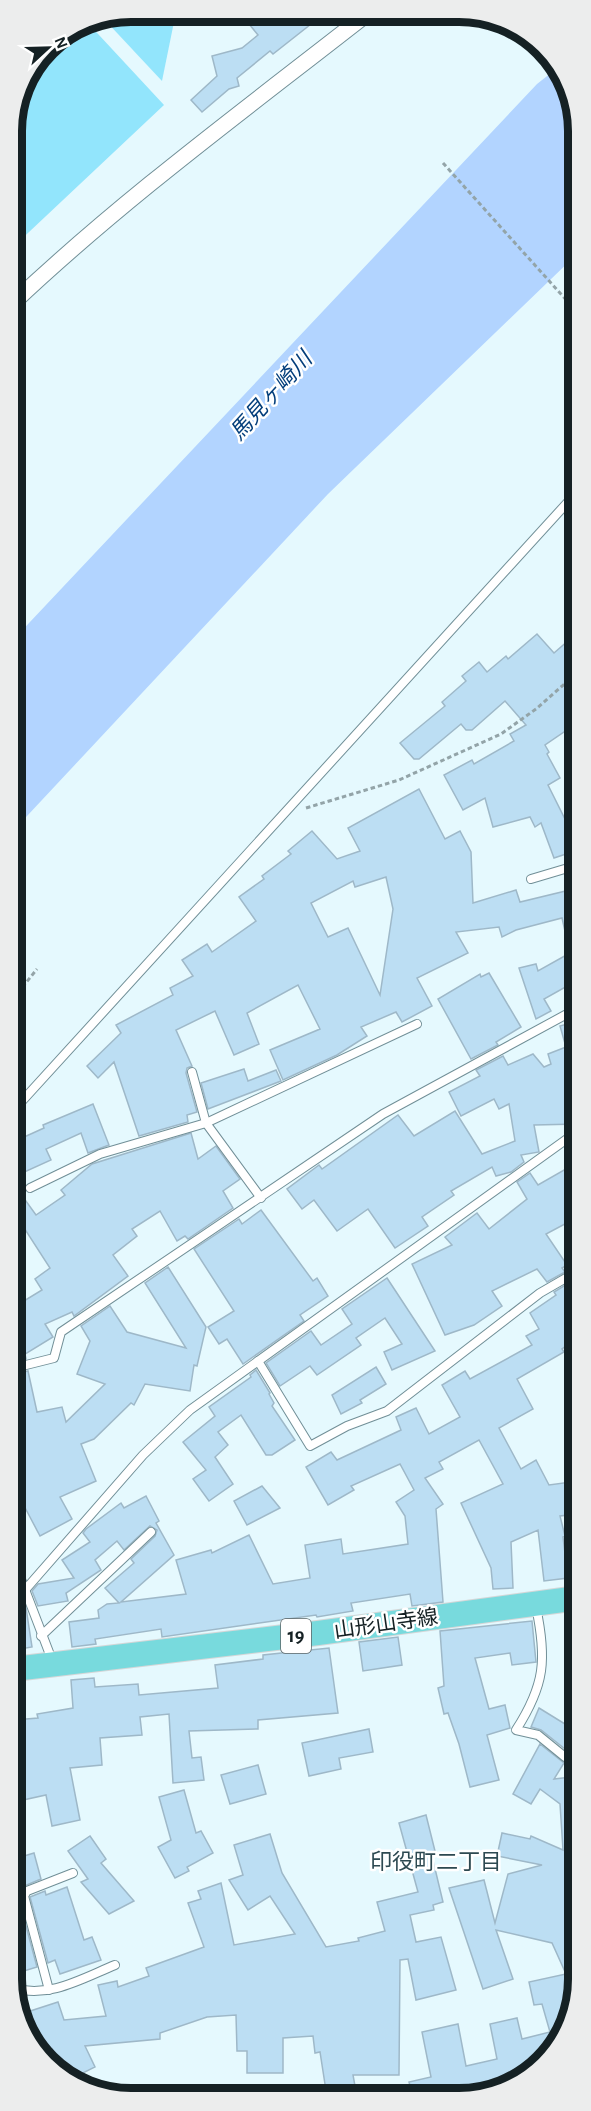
<svg xmlns="http://www.w3.org/2000/svg" width="591" height="2111" font-family="'Alegreya Sans','Noto Sans JP',sans-serif">
	<rect width="100%" height="100%" fill="#e5f9fe"/>
	<g fill="#92e5fc">
		<path d="M132 12H176L162 81 103 18Z"/>
		<path d="M86 21 164 105 12 248C12 184 0 97 47 47 57 37 74 29 86 21Z"/>
	</g>
	<path fill="#b2d4ff" d="M556 69 577 109V254L328 494 13 831V640L537 84Z"/>
	<g fill="#bcdef3" stroke="#9eb8c8" stroke-width="1.5" fill-rule="evenodd">
		<path d="M240 13H325L273 54 270 51 237 78 239 86 229 89 202 112 191 100 217 76 212 56 242 48 258 35Z"/>
		<path d="M577 633V723L545 745 549 752 547 754 560 778 548 785 566 821 578 817V850L554 858 541 823 535 827 530 817 493 827 485 798 463 810 444 775 472 760 474 764 514 741 510 734 526 725 505 701 472 730H466L461 724 419 759H414L400 743 445 706 442 702 466 681 462 676 479 662 487 672 506 656 508 659 537 634 554 653Z"/>
		<path d="M419 789 445 839 460 831 471 852 473 903 516 890 520 902 578 888V958L575 959 578 964V980L544 999 551 1011 536 1019 519 968 536 964 538 971 570 953 562 918 516 930 502 937 499 927 456 932 468 953 417 978 432 1006 402 1022 396 1012 361 1027 367 1036 337 1055 283 1080 270 1050 320 1029 298 985 247 1013 259 1044 234 1055 215 1011 176 1030 192 1066 187 1068 186 1073 197 1112 187 1115 188 1122 139 1136 114 1062 98 1078 87 1066 121 1033 116 1025 173 995 170 988 193 976 182 960 207 944 212 952 256 921 239 897 264 879 262 876 291 854 288 851 312 831 337 859 360 851 348 828ZM386 877 393 909 380 995 348 928 328 937 311 903 353 881 355 887Z"/>
		<path d="M489 973 521 1027 496 1042 498 1045 471 1059 438 999 480 974 481 977Z"/>
		<path d="M578 1021V1124L534 1125 539 1152 521 1155 524 1162 511 1172 496 1176 492 1167 451 1191 454 1195 422 1217 428 1226 395 1248 368 1209 337 1231 314 1200 302 1209 287 1189 319 1165 322 1169 398 1115 414 1136 455 1111 482 1154 515 1141 509 1104 499 1109 494 1099 461 1116 449 1092 480 1076 476 1070 503 1056 508 1065 533 1054 544 1067 551 1064 548 1054 566 1047 560 1026Z"/>
		<path d="M244 1069 248 1081 276 1070 281 1081 208 1109 201 1083Z"/>
		<path d="M93 1104 109 1145 88 1153 81 1133 46 1149 51 1160 20 1174 13 1158V1142L44 1128 43 1125Z"/>
		<path d="M191 1133 198 1159 216 1146 240 1179 223 1191 233 1208 188 1239 185 1236 177 1241 160 1211 132 1229 137 1236 113 1255 128 1276 74 1316 72 1312 45 1324 53 1337 25 1354 26 1359 14 1362V1307L42 1290 35 1279 50 1268 19 1220 13 1224V1183L36 1215 65 1195 61 1190 92 1164Z"/>
		<path d="M578 1162V1217L546 1234 567 1265 562 1268 565 1272 547 1282 537 1269 492 1291 502 1306 474 1325 445 1335 412 1264 452 1245 445 1237 477 1213 489 1229 527 1199 517 1182 530 1173 538 1185Z"/>
		<path d="M261 1210 313 1281 317 1278 328 1296 300 1315 304 1321 243 1364 227 1339 219 1344 208 1327 234 1311 194 1249 239 1219 242 1224Z"/>
		<path d="M168 1267 206 1327 197 1366 194 1365 190 1391 145 1384 134 1405 131 1403 94 1439 81 1444 96 1481 60 1497 72 1519 40 1536 22 1502 14 1504V1374L28 1371 37 1412 62 1407 66 1422 105 1384 77 1374 90 1341 81 1326 110 1306 127 1332 186 1348 145 1283Z"/>
		<path d="M387 1278 435 1351 392 1370 384 1352 402 1344 385 1318 356 1338 361 1345 317 1375 310 1366 280 1386 266 1363 311 1331 321 1345 352 1324 342 1309Z"/>
		<path d="M572 1281 578 1289V1337L562 1349 564 1352 517 1379 533 1409 499 1428 521 1469 536 1460 549 1485 578 1481V1514L560 1516 565 1536 563 1537 568 1578 544 1581 538 1530 511 1542 513 1588 493 1589 491 1568 461 1503 503 1484 479 1440 439 1462 443 1469 425 1478 443 1504 436 1509 443 1602 412 1606 410 1594 351 1603 353 1611 317 1617 316 1615 162 1637 161 1629 95 1639 96 1644 72 1647 69 1622 99 1618 98 1610 107 1604 119 1603 105 1588 134 1563 131 1559 155 1536 157 1530 150 1526 124 1550 117 1541 95 1560 101 1570 66 1593 68 1601 38 1606 32 1591 38 1584 74 1578 62 1560 90 1542 83 1533 86 1529 121 1503 124 1508 146 1496 159 1521 156 1523 174 1555 121 1602 186 1594 176 1560 211 1550 212 1553 249 1535 273 1584 310 1578 305 1545 341 1539 343 1554 408 1544 405 1516 396 1502 414 1490 400 1464 351 1486 354 1490 328 1505 306 1467 331 1452 337 1460 401 1430 396 1417 416 1408 429 1434 460 1417 442 1385 465 1371 470 1379 532 1345 526 1336 539 1329 530 1313 556 1295 554 1292Z"/>
		<path d="M376 1367 386 1384 360 1400 362 1403 341 1414 332 1395Z"/>
		<path d="M256 1370 270 1393 269 1394 274 1403 272 1406 295 1440 272 1455H266L241 1415 218 1432 228 1445 215 1457 233 1484 209 1501 193 1479 206 1470 183 1442 215 1416 209 1407 251 1377 250 1375Z"/>
		<path d="M262 1486 280 1508 247 1525 234 1501Z"/>
		<path d="M14 1588H18L26 1608 32 1647 14 1650Z"/>
		<path d="M532 1621 536 1662 512 1665 510 1653 475 1658 489 1709 505 1705 510 1728 487 1735 499 1780 470 1787 459 1744 448 1713 444 1714 438 1688 444 1686 440 1631Z"/>
		<path d="M398 1637 402 1665 363 1671 359 1642Z"/>
		<path d="M329 1648 338 1713 258 1720V1729L189 1731 192 1758 201 1757 204 1780 173 1783 169 1714 140 1717 142 1735 100 1738 102 1765 70 1768 80 1820 52 1826 46 1795 14 1802V1779L18 1778 14 1759V1720L38 1718 37 1714 73 1708 71 1680 94 1678 95 1687 138 1684 139 1695 218 1688 215 1665 263 1659V1655Z"/>
		<path d="M539 1708 578 1732 579 1740 570 1753 541 1730 531 1727Z"/>
		<path d="M369 1729 373 1752 339 1758 341 1769 309 1776 302 1743Z"/>
		<path d="M540 1744 564 1763 554 1779 579 1776V1987L553 2050 540 2053 542 2062 485 2095 413 2097 409 2082 431 2077 422 2032 458 2024 466 2066 497 2059 490 2024 517 2018 522 2039 550 2032 542 2004 534 2005 529 1982 566 1974 552 1943 496 1930 513 1979 483 1989 449 1888 484 1880 495 1923 508 1874 542 1865 497 1856 502 1833 530 1839 531 1836 563 1850 560 1804 540 1789 531 1804 513 1794Z"/>
		<path d="M258 1765 266 1794 230 1804 221 1775Z"/>
		<path d="M184 1790 196 1833 201 1831 213 1853 187 1867 189 1871 175 1878 158 1847 171 1840 159 1797Z"/>
		<path d="M426 1815 435 1851 431 1852 443 1902 433 1905 434 1910 410 1915 416 1942 441 1937 456 1990 416 2000 408 1959 400 1960 399 2075H353L357 2097H327L320 2052 315 2053 313 2036 283 2038V2073H247V2051H237L236 2015 207 2017 160 2033V2039L85 2046 95 2067 73 2078 64 2073 52 2049 43 2056 21 2014 58 2002 64 2020 106 2016 98 1985 117 1981 118 1987 149 1976 146 1968 204 1947 188 1903 201 1899 198 1891 221 1883 234 1945 295 1934 270 1896 248 1910 229 1880 243 1875 234 1845 270 1834 282 1873 326 1947 359 1941 358 1938 385 1931 377 1902 418 1892 399 1823Z"/>
		<path d="M90 1836 106 1859 101 1863 134 1901 109 1914 81 1882 88 1879 68 1851Z"/>
		<path d="M34 1853 41 1879 24 1886 18 1896 37 1967 14 1974V1859Z"/>
		<path d="M67 1887 84 1940 92 1937 101 1960 60 1974 55 1960 48 1963 30 1897 45 1891 46 1895Z"/>
	</g>
	<g fill="none" stroke-linecap="round" stroke-linejoin="round">
		<defs>
			<g id="lane">
				<path d="M531 879 578 865"/>
				<path d="M192 1072 206 1123 261 1198"/>
				<path d="M13 1111 577 492"/>
				<path d="M30 1188 100 1154 206 1123 417 1024"/>
				<path d="M258 1361 310 1446 347 1426 387 1411 540 1293 578 1271"/>
				<path d="M14 1368 54 1358 61 1332 383 1114 578 1008"/>
				<path d="M14 1561 52 1660"/>
				<path d="M25 1590 143 1455 190 1410 578 1131"/>
				<path d="M536 1607C547 1659 545 1685 516 1730L538 1735 565 1757 579 1764"/>
				<path d="M41 1636 151 1532"/>
				<path d="M14 1988C48 1999 83 1978 115 1965"/>
				<path d="M49 1990 24 1896 27 1891 73 1873"/>
			</g>
			<path id="street" d="M12 304C123 199 247 108 367 14"/>
			<path id="primary" d="M14 1669 318 1633 578 1598"/>
		</defs>
		<use href="#lane" stroke="#718f97" stroke-width="10"/>
		<use href="#street" stroke="#718f97" stroke-width="17"/>
		<use href="#primary" stroke="#d5d7d8" stroke-width="26"/>
		<g stroke="#93a4a8" stroke-width="3" stroke-dasharray="4.5 3" stroke-linecap="butt">
			<path d="M443 163 569 303"/>
			<path d="M575 771 577 772"/>
			<path d="M306 808 399 780 501 734 536 709 577 673"/>
			<path d="M13 999 37 969"/>
		</g>
		<use href="#lane" stroke="#fff" stroke-width="8"/>
		<use href="#street" stroke="#fff" stroke-width="15"/>
		<use href="#primary" stroke="#78dadd" stroke-width="24"/>
	</g>
	<g text-anchor="middle" dominant-baseline="central" stroke-width="5" stroke-linejoin="round" paint-order="stroke">
		<rect fill="#fff" stroke="#5b6466" stroke-width="1.5" x="281" y="1619" width="30" height="34" rx="4.5"/>
		<g font-size="20" font-weight="bold" fill="#152124">
			<text x="296" y="1636">19</text>
		</g>
		<g font-size="21" fill="#152124" stroke="#fff">
			<text transform="translate(386 1624) rotate(-8)">山形山寺線</text>
		</g>
		<g font-size="22" font-style="italic" fill="#033e7b" stroke="#fff">
			<text transform="translate(271 396) rotate(-48)">馬見ヶ崎川</text>
		</g>
		<g font-size="22" fill="#2d4951" stroke="#fff">
			<text x="436" y="1862">印役町二丁目</text>
		</g>
	</g>
	<path d="M0 0H591V2111H0ZM131 22H459A109 109 0 0 1 568 131V1979A109 109 0 0 1 459 2088H131A109 109 0 0 1 22 1979V131A109 109 0 0 1 131 22Z" fill="#eceded" fill-rule="evenodd"/>
	<path fill="none" stroke="#152124" stroke-width="8" d="M131 22H459A109 109 0 0 1 568 131V1979A109 109 0 0 1 459 2088H131A109 109 0 0 1 22 1979V131A109 109 0 0 1 131 22Z"/>
	<g transform="translate(48 48) rotate(68)" stroke="#ffffff" stroke-width="4.5" paint-order="stroke">
	<path d="M0-4.5L10 22L0 15L-10 22Z" fill="#152124"/>
	<text y="-9" font-size="16" font-weight="bold" text-anchor="middle" fill="#152124">N</text>
	</g>
</svg>
